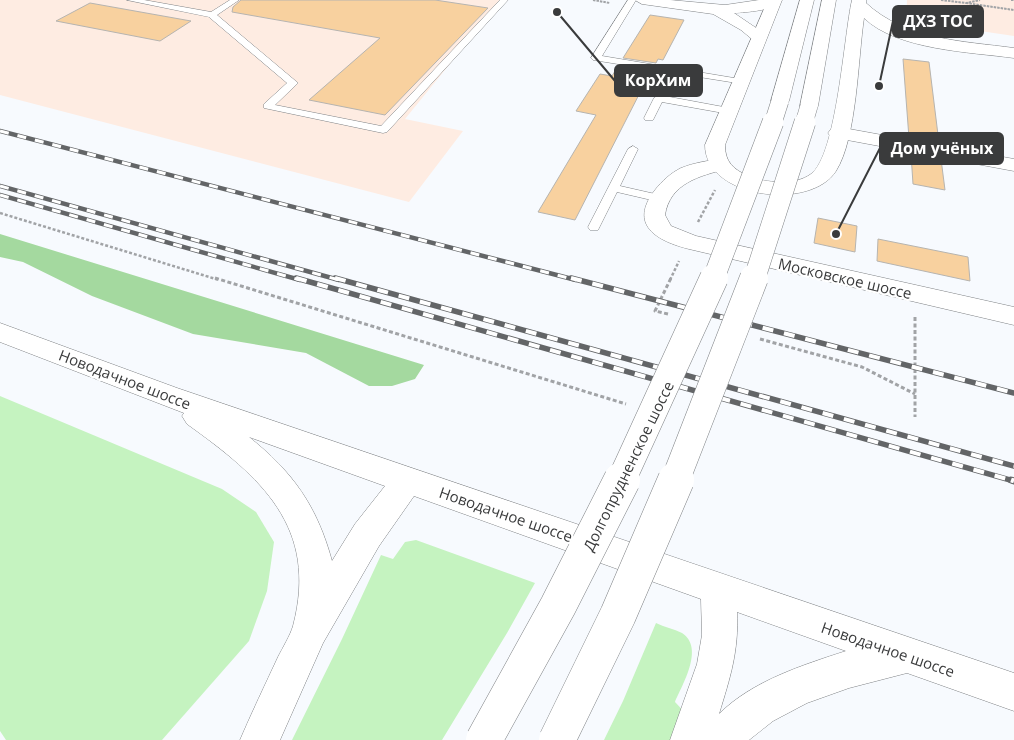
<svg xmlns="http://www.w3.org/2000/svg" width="1014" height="740" font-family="'Open Sans',sans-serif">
	<rect width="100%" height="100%" fill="#f7fafe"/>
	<g fill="#feece2">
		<path d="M0 0H502L405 119 463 131 409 202 0 95Z"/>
		<path d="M907 0H1014V36L906 20Z"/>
	</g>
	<g fill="#c5f3c0">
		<path d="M0 396 222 489 256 512 274 542 267 591 249 641 162 740H6L0 731Z"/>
		<path d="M416 540 535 583 507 633 442 740H292L342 639 381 555 393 559 405 542Z"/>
		<path d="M656 623C664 627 674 629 682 633 705 648 682 685 675 702L690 718 679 740H604L623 701Z"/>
	</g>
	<path fill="#a4d99f" d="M0 234 424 365 415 379 392 386H369L306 353 193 334 92 296 23 262 0 257Z"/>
	<g fill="#f8d19f" stroke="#b6b4b0">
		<path d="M241 0H435L488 8 385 115 309 100 380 38 232 12 233 7Z"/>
		<path d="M90 3 191 21 160 41 56 21Z"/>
		<path d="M650 15 684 20 663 60 658 59 656 63 623 58Z"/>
		<path d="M903 59 929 62 939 143 909 138Z"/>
		<path d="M618 66 651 71 575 220 538 212 596 115 576 111 600 74 612 76Z"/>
		<path d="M911 154 941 159 945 190 913 184Z"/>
		<path d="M818 218 857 226 855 252 814 243Z"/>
		<path d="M878 239 968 257 970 281 877 261Z"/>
	</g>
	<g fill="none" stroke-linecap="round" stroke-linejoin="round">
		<defs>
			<g id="lane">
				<path d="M127 0H144L211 12 230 0H239L217 15 298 83 275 105 381 126 500 0H508L387 132 383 133 264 108V104L287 83 209 17Z"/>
				<path d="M628 0H636L602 56 740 79 743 80V84L593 60 591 58Z"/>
				<path d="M659 95 729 108 734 111 729 114 662 102 653 120H645L644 118 654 98Z"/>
				<path d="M633 146 638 149 620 186 664 196 666 198 660 202 617 192 598 230H590L588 227 628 149Z"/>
			</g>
			<g id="street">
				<path d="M635 0H670L725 5 759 0H782C774 11 747 12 734 13L765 34 767 37 759 42 753 40 741 30 713 14 642 4Z"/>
				<path d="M838 127 1014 159V171L831 137 828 133 831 129Z"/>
				<path d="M719 159 726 161 729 165 726 169C700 176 670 183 665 215L671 226 696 236 1014 307V325L689 249C657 241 628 225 655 190 662 181 671 173 681 168 693 163 707 161 719 159Z"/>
			</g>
			<g id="secondary">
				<path d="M768 0H782L725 145C725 162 733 169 748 176 766 183 795 186 811 174 837 155 844 34 852 0H866V3C906 40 962 41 1014 48V58C970 52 897 50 864 18 858 58 857 138 836 171 811 211 705 199 705 145Z"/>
				<path d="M800 0H814L789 101 786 105H774L771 101Z"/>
				<path d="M822 0H836L818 106 816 110H802L800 106Z"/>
				<path d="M0 323 177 388 1014 673V711L907 673 849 688 807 703 773 721 749 740H670L697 664 702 635 701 599 414 496 379 546 323 643 280 740H240C252 712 265 685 278 657 283 647 290 636 293 626 319 527 261 477 187 424L182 416 184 413 0 342ZM249 437 385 486 355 524 332 561C317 506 293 472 249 437ZM737 612 846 651C803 665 752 681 719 714 730 678 739 651 737 612Z"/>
			</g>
		</defs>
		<use href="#lane" stroke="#7f8285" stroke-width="1"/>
		<use href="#street" stroke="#7f8285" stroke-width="1"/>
		<use href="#secondary" stroke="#7f8285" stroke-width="1"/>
		<g stroke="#a1a3a6" stroke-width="2" stroke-dasharray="2.5 1" stroke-linecap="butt">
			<path d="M593 0 610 3"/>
			<path d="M941 0 966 3 980 0"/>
			<path d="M1011 0H1014"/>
			<path d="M966 3 1014 10"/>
		</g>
		<g stroke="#a1a3a6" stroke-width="2.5" stroke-dasharray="3 2" stroke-linecap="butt">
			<path d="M0 213 219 280"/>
			<path d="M698 222 715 190"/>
			<path d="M670 280 679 261"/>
		</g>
		<g stroke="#a1a3a6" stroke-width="3" stroke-dasharray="4 2.5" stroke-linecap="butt">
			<path d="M215 278 626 404"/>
			<path d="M668 314 655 311 671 278"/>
			<path d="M915 317V417"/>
			<path d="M760 339 862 367 915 394"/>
		</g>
		<use href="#lane" fill="#fff" fill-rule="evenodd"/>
		<use href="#street" fill="#fff" fill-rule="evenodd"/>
		<use href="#secondary" fill="#fff" fill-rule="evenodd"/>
		<defs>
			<g id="rail-far2">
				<path d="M0 131 576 280"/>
				<path d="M0 186 339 280"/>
				<path d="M0 195 300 280"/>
			</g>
			<g id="rail-far1">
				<path d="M296 278 1014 481"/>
				<path d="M335 278 1014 466"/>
				<path d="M571 278 1014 393"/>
			</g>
			<path id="rail" d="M1011 480 1014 481"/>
		</defs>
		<use href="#rail-far2" stroke="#636567" stroke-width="4.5"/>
		<use href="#rail-far1" stroke="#636567" stroke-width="5.5"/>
		<use href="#rail" stroke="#636567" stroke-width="7"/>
		<use href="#rail-far2" stroke="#fff" stroke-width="3" stroke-dasharray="9" stroke-linecap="butt"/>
		<use href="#rail-far1" stroke="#fff" stroke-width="4" stroke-dasharray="11" stroke-linecap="butt"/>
		<use href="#rail" stroke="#fff" stroke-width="5" stroke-dasharray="14" stroke-linecap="butt"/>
		<defs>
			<g id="secondary-bridge-far3">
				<path d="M773 123 780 101"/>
				<path d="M804 123 809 106"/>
			</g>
			<g id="secondary-bridge-far2">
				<path d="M713 280 773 122"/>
				<path d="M754 280 805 122"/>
			</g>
			<g id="secondary-bridge-far1">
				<path d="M621 481 714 278"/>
				<path d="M675 481 754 278"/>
			</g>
			<g id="secondary-bridge">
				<path d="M484 740 558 606 622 480"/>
				<path d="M557 740 618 615 676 480"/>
			</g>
		</defs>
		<use href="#secondary-bridge-far3" stroke="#7f8285" stroke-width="18" stroke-linecap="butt"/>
		<use href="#secondary-bridge-far2" stroke="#7f8285" stroke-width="22" stroke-linecap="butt"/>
		<use href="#secondary-bridge-far1" stroke="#7f8285" stroke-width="29" stroke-linecap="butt"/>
		<use href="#secondary-bridge" stroke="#7f8285" stroke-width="37" stroke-linecap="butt"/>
		<use href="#secondary-bridge-far3" stroke="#fff" stroke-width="17"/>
		<use href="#secondary-bridge-far2" stroke="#fff" stroke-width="21"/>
		<use href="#secondary-bridge-far1" stroke="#fff" stroke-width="28"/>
		<use href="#secondary-bridge" stroke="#fff" stroke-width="36"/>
	</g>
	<g text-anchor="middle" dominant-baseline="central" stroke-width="4.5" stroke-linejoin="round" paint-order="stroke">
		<g font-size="15" fill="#3a3b3c" stroke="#fff">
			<text transform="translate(845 278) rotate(13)">Московское шоссе</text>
			<text transform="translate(125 379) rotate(21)">Новодачное шоссе</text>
			<text transform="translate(628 466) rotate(-64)">Долгопрудненское шоссе</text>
			<text transform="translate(506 514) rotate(19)">Новодачное шоссе</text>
			<text transform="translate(888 649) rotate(19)">Новодачное шоссе</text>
		</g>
	</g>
	<path fill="none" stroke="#3a3b3c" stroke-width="2" d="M879 86L893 21M557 12L615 81M836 234L880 148"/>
	<g fill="#3a3b3c" stroke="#fff" stroke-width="2">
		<circle cx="879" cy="86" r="5"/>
		<circle cx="557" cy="12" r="5"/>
		<circle cx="836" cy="234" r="5"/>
	</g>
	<g fill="#3a3b3c" stroke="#3a3b3c" stroke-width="2">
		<rect x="893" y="6" width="90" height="31" rx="5"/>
		<rect x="615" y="65" width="87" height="31" rx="5"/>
		<rect x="880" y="133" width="123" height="31" rx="5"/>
	</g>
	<g font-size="16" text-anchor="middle" font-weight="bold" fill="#fff">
		<text x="938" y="27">ДХЗ ТОС</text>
		<text x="658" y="86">КорХим</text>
		<text x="942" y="154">Дом учёных</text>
	</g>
</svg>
